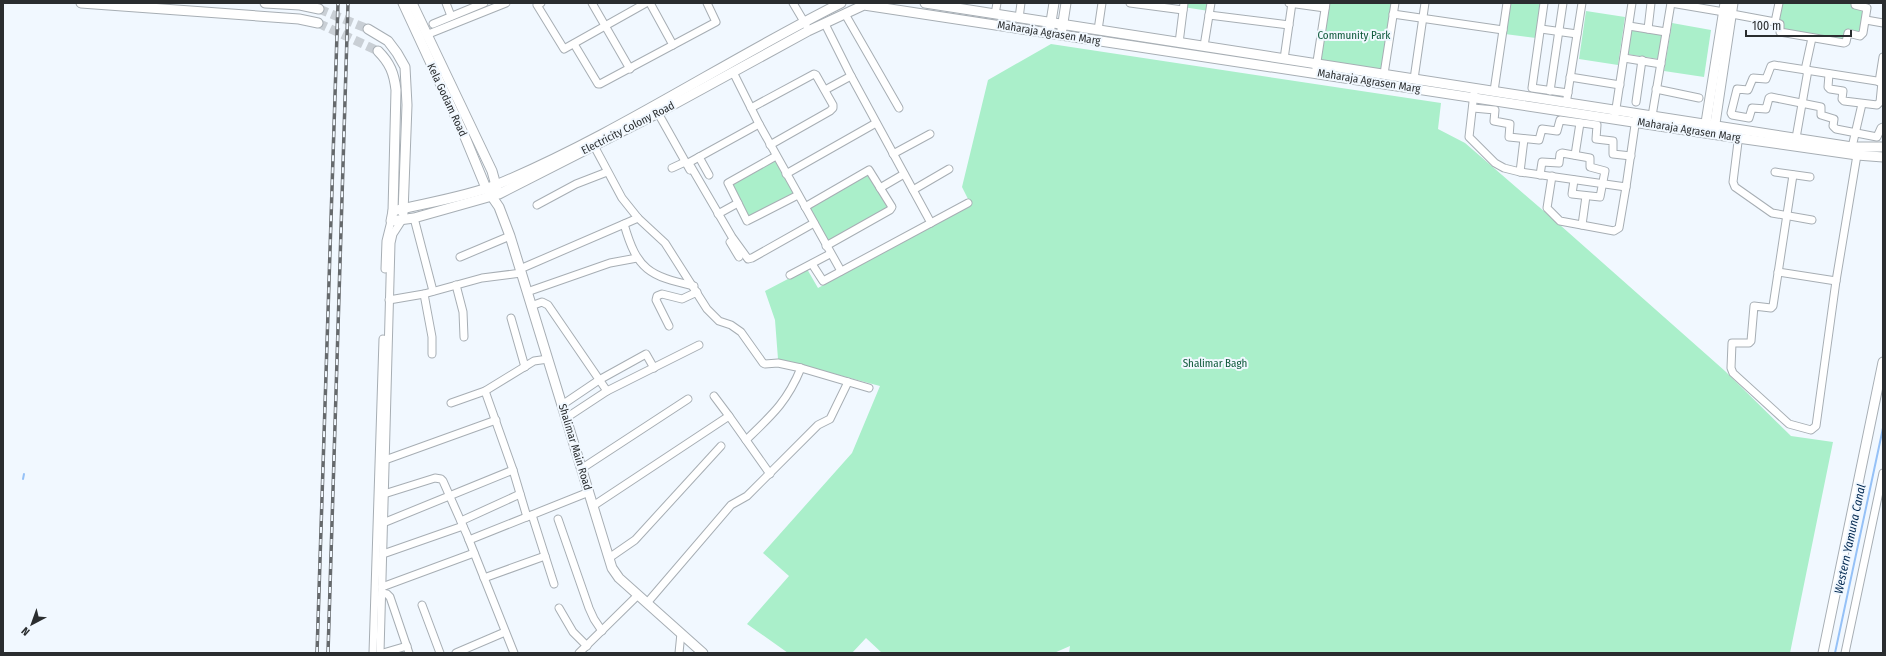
<svg xmlns="http://www.w3.org/2000/svg" width="1886" height="656" font-family="'Fira Sans Condensed',sans-serif">
	<rect width="100%" height="100%" fill="#f1f8ff"/>
	<g fill="#aaefca">
		<path d="M1184 3H1210L1209 11 1183 7Z"/>
		<path d="M1324 3H1394L1383 71 1319 61Z"/>
		<path d="M1510 3H1541L1536 38 1505 34Z"/>
		<path d="M1781 3H1853L1852 7 1865 9 1861 33 1845 31 1843 41 1781 31 1783 21 1778 20Z"/>
		<path d="M1586 11 1625 17 1618 65 1579 59Z"/>
		<path d="M1672 23 1711 30 1704 77 1664 71Z"/>
		<path d="M1631 30 1662 35 1658 59 1627 54Z"/>
		<path d="M1051 44 1441 103 1438 129 1465 143 1560 225 1725 371 1791 436 1833 442 1790 653H1069L1070 646 1054 653H882L866 638 852 653H788L747 624 789 576 763 553 852 453 880 386 778 359 775 320 765 291 807 269 818 288 971 205 962 187 988 80Z"/>
		<path d="M776 160 794 194 749 219 730 184Z"/>
		<path d="M869 173 889 208 827 243 807 207Z"/>
	</g>
	<g fill="none" stroke-linecap="round" stroke-linejoin="round">
		<g stroke="#95c1f7" stroke-width="2">
			<path d="M23 479 24 474"/>
			<path d="M1835 653 1883 428"/>
		</g>
		<g stroke="#c9cfd5" stroke-width="9" stroke-dasharray="9 4.5" stroke-linecap="butt">
			<path d="M319 9 368 29"/>
			<path d="M318 23 378 51"/>
		</g>
		<defs>
			<g id="minor">
				<path d="M446 3 451 16"/>
				<path d="M541 3 537 5 564 49 646 3"/>
				<path d="M592 3 630 69"/>
				<path d="M650 3 673 45"/>
				<path d="M793 3 806 25"/>
				<path d="M1130 3 1183 10"/>
				<path d="M1289 3 1325 8"/>
				<path d="M1544 3 1532 88 1568 93"/>
				<path d="M1671 3 1724 12"/>
				<path d="M1779 3 1775 22 1780 24V32L1844 43 1846 42 1848 33 1860 36 1863 33 1867 8 1855 5V3"/>
				<path d="M845 14 899 108"/>
				<path d="M995 14 997 3"/>
				<path d="M1393 14 1503 30"/>
				<path d="M1732 14 1775 22"/>
				<path d="M1209 15 1289 25"/>
				<path d="M1019 18 1021 3"/>
				<path d="M1866 20 1883 23"/>
				<path d="M433 24 484 3"/>
				<path d="M825 24 851 76 931 223"/>
				<path d="M1629 26 1666 32"/>
				<path d="M1541 29 1577 34"/>
				<path d="M1648 29 1651 3"/>
				<path d="M1098 30 1102 3"/>
				<path d="M426 35 506 3"/>
				<path d="M1179 43 1184 3"/>
				<path d="M574 44 598 84H600L716 22 707 3"/>
				<path d="M1204 46 1211 3"/>
				<path d="M1624 58 1661 64"/>
				<path d="M1284 59 1292 3"/>
				<path d="M1316 68 1326 3"/>
				<path d="M1805 70 1812 38"/>
				<path d="M733 72 759 124 841 271"/>
				<path d="M1384 74 1395 3"/>
				<path d="M1829 74 1828 87 1830 89 1843 91 1842 99 1844 101 1877 105 1880 102 1882 82"/>
				<path d="M1570 77 1620 85"/>
				<path d="M1414 79 1425 3"/>
				<path d="M1879 82 1883 57"/>
				<path d="M1883 82 1774 65 1771 66 1766 79 1753 78 1748 90 1737 89 1731 113 1732 115 1749 118 1752 108 1766 109 1769 98 1771 97 1821 107V115L1834 119 1833 126 1836 129 1877 137 1881 128 1883 127"/>
				<path d="M1656 89 1699 98"/>
				<path d="M825 90 851 76"/>
				<path d="M1494 91 1507 3"/>
				<path d="M1550 91 1563 3"/>
				<path d="M1474 93 1469 137 1495 163 1504 168 1520 172 1626 187 1636 118"/>
				<path d="M1567 98 1582 3"/>
				<path d="M1636 102 1642 60"/>
				<path d="M751 108 814 74 816 75 833 105V108L830 111 770 145"/>
				<path d="M1473 108 1495 110 1494 121 1510 124 1509 137 1539 140 1542 129 1557 131 1560 120 1597 125 1596 139 1613 141V154L1631 156"/>
				<path d="M658 113 690 170"/>
				<path d="M1615 115 1632 3"/>
				<path d="M1652 116 1671 3"/>
				<path d="M759 124 690 162V165L732 237 748 259 752 258 814 223"/>
				<path d="M1739 134 1733 182 1735 187 1772 213 1812 220"/>
				<path d="M1796 138 1808 70"/>
				<path d="M592 142 622 198 638 218 665 243 707 309 719 321 731 325 741 332 763 363 765 364 778 363 801 368 869 388"/>
				<path d="M1852 147 1862 104"/>
				<path d="M893 154 930 134"/>
				<path d="M1575 155 1580 123"/>
				<path d="M776 156 728 183 747 221 798 195"/>
				<path d="M699 157 709 175"/>
				<path d="M672 168 685 162"/>
				<path d="M1520 172 1524 139"/>
				<path d="M1775 172 1810 177"/>
				<path d="M786 174 876 123"/>
				<path d="M1540 175 1542 162 1559 163 1560 154 1562 153 1590 158V167L1605 171 1600 197 1572 194 1574 180"/>
				<path d="M1793 175 1773 306 1771 308 1754 306 1751 341 1749 343H1732L1731 368 1733 373 1789 424 1811 430 1816 426 1836 281 1857 155"/>
				<path d="M1552 176 1547 208 1560 221 1614 231 1619 228 1626 187"/>
				<path d="M880 188 904 174"/>
				<path d="M913 190 949 169"/>
				<path d="M537 205 576 184 607 172"/>
				<path d="M805 207 869 170 892 207 890 210 826 246"/>
				<path d="M718 214 738 203"/>
				<path d="M414 218 433 291"/>
				<path d="M624 224C637 270 649 276 694 286"/>
				<path d="M1582 225 1586 196"/>
				<path d="M730 242 739 257"/>
				<path d="M460 257 510 236"/>
				<path d="M812 264 823 281 968 203"/>
				<path d="M385 269 386 241 391 221"/>
				<path d="M520 269 638 218"/>
				<path d="M1778 272 1836 281"/>
				<path d="M790 275 830 254"/>
				<path d="M456 285 463 312 464 337"/>
				<path d="M527 292 610 263 637 258"/>
				<path d="M389 300 424 294"/>
				<path d="M531 306 542 302 548 305 607 391"/>
				<path d="M511 318 525 367"/>
				<path d="M669 326 656 300 657 296 662 294 682 299 697 292"/>
				<path d="M432 354V337L424 294 482 278 521 273"/>
				<path d="M485 391 513 470 527 517"/>
				<path d="M714 396 729 416"/>
				<path d="M451 403 485 391 534 361 548 359"/>
				<path d="M562 405 599 380 646 354 654 368"/>
				<path d="M566 418 607 391 699 345"/>
				<path d="M746 440C772 415 787 402 801 368"/>
				<path d="M385 460 496 420"/>
				<path d="M581 469 688 399"/>
				<path d="M384 494 435 478 441 479 443 481 467 535 514 653"/>
				<path d="M593 506 729 416 770 474"/>
				<path d="M532 515 554 584"/>
				<path d="M558 519 589 608 594 619 602 631"/>
				<path d="M461 521 520 494"/>
				<path d="M383 523 513 470"/>
				<path d="M469 540 589 492"/>
				<path d="M383 554 463 526"/>
				<path d="M609 558 635 540 721 446"/>
				<path d="M484 578 545 556"/>
				<path d="M382 587 474 553"/>
				<path d="M382 593 387 594 390 597 409 653"/>
				<path d="M647 603 731 505 747 496 818 425 830 419 848 382"/>
				<path d="M422 605 440 653"/>
				<path d="M559 608 573 632 587 646"/>
				<path d="M373 653 383 339"/>
				<path d="M380 653 391 243 393 234 402 220"/>
				<path d="M383 653 407 646"/>
				<path d="M456 653 505 632"/>
				<path d="M579 653 638 595"/>
				<path d="M679 653 681 633"/>
				<path d="M1845 653 1883 473"/>
			</g>
			<g id="tertiary">
				<path d="M81 3 299 19 318 23"/>
				<path d="M265 3 300 5 319 9"/>
				<path d="M403 3 465 137 486 188 499 207 510 236 612 568 619 578 703 653"/>
				<path d="M412 3 492 171 497 189"/>
				<path d="M925 3 1852 147H1883"/>
				<path d="M1050 28 1054 3"/>
				<path d="M368 29 388 41 397 53 405 67 407 105 403 213"/>
				<path d="M1062 29 1066 3"/>
				<path d="M378 51C390 63 394 73 396 90L393 211 391 221 414 218 499 194 658 113 808 31 864 5 1738 138 1857 155 1883 157"/>
				<path d="M1705 129 1725 3"/>
				<path d="M1714 130 1733 3"/>
				<path d="M393 211C426 203 465 197 496 185 616 135 725 61 841 3"/>
				<path d="M1823 653 1883 362"/>
			</g>
		</defs>
		<use href="#minor" stroke="#a7aeb4" stroke-width="9"/>
		<use href="#tertiary" stroke="#a7aeb4" stroke-width="11"/>
		<use href="#minor" stroke="#fff" stroke-width="7"/>
		<use href="#tertiary" stroke="#fff" stroke-width="9"/>
		<defs>
			<g id="rail">
				<path d="M317 653 338 3"/>
				<path d="M328 653 348 3"/>
			</g>
		</defs>
		<use href="#rail" stroke="#65696c" stroke-width="3.5"/>
		<use href="#rail" stroke="#f1f8ff" stroke-width="2" stroke-dasharray="6" stroke-linecap="butt"/>
	</g>
	<g text-anchor="middle" dominant-baseline="central" stroke-width="4" stroke-linejoin="round" paint-order="stroke">
		<g font-size="11" fill="#2a2d2f" stroke="#f1f8ff">
			<text transform="translate(1049 33) rotate(9)">Maharaja Agrasen Marg</text>
			<text transform="translate(1369 81) rotate(9)">Maharaja Agrasen Marg</text>
			<text transform="translate(447 100) rotate(65)">Kela Godam Road</text>
			<text transform="translate(628 128) rotate(-27)">Electricity Colony Road</text>
			<text transform="translate(1689 130) rotate(9)">Maharaja Agrasen Marg</text>
			<text transform="translate(575 447) rotate(73)">Shalimar Main Road</text>
		</g>
		<g font-size="11" fill="#0f593b" stroke="#f1f8ff">
			<text x="1354" y="35">Community Park</text>
			<text x="1215" y="363">Shalimar Bagh</text>
		</g>
		<g font-size="12" font-style="italic" fill="#022952" stroke="#f1f8ff">
			<text transform="translate(1850 539) rotate(-78)">Western Yamuna Canal</text>
		</g>
	</g>
	<rect width="1886" height="656" fill="none" stroke="#2a2d2f" stroke-width="8"/>
	<g transform="translate(32 624) rotate(221)" stroke="#f1f8ff" stroke-width="3" paint-order="stroke">
	<path d="M0-3L7 15L0 10L-7 15Z" fill="#2a2d2f"/>
	<text y="-6" font-size="11" font-weight="bold" text-anchor="middle" fill="#2a2d2f">N</text>
	</g>
	<path d="M1746 30v6h105v-6" fill="none" stroke="#2a2d2f" stroke-width="2"/>
	<text x="1752" y="30" font-size="12" fill="#2a2d2f" stroke="#f1f8ff" stroke-width="3" paint-order="stroke">100 m</text>
</svg>
